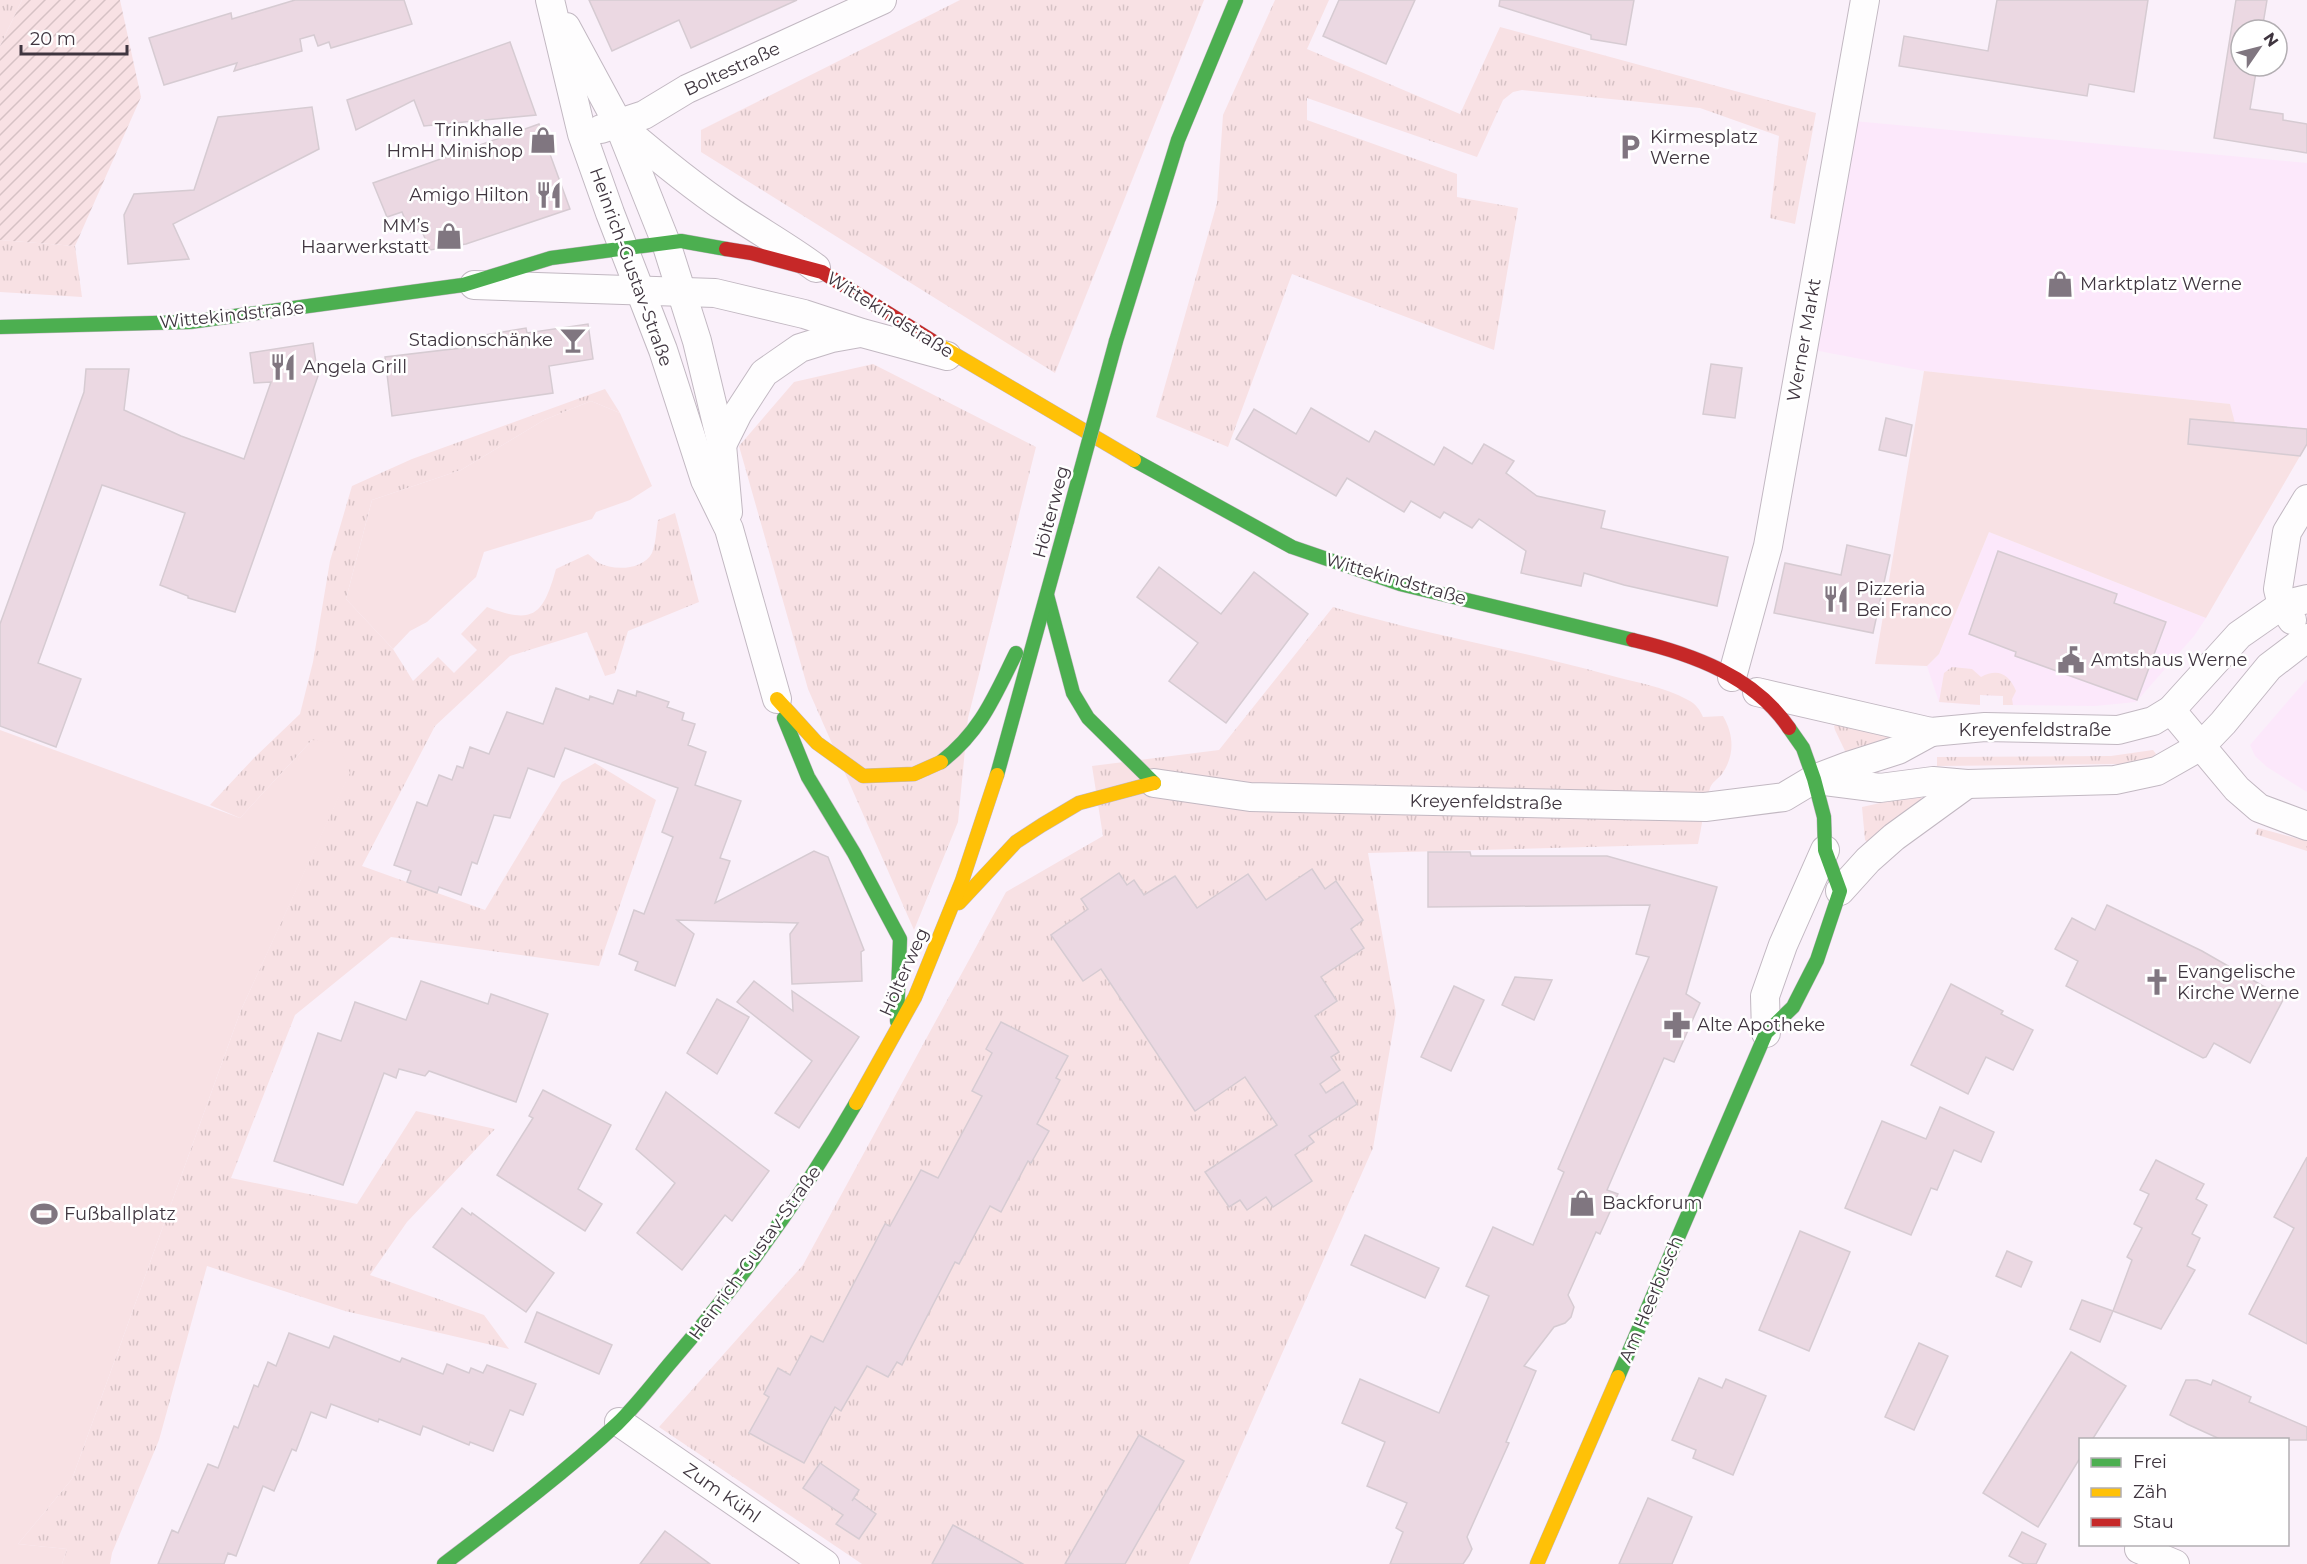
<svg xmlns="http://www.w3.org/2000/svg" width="2307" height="1564" font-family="Montserrat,sans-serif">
	<defs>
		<pattern id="grass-tufts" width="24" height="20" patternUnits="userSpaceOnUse" patternTransform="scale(1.5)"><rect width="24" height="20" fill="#f8e1e4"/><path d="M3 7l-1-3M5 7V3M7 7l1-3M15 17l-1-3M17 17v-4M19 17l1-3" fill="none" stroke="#d6c2c5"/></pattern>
		<pattern id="garden-furrows" width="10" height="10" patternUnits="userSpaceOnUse" patternTransform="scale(1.5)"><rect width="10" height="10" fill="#f8e1e4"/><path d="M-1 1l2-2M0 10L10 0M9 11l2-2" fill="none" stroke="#d6c2c5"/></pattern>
	</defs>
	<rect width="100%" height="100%" fill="#faf0fa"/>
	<g fill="#fce8fb">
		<path d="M1843 120 2307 163V444L2300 456 2233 449 2230 404 1924 371 1803 348Z"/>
		<path d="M1989 532 2206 618 2194 636 2136 702 2095 706 2003 705V696L1980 695V705L1939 702 1927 666 1939 654Z"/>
		<path d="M2307 679V792L2267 767 2255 756 2250 745Z"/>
	</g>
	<g fill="url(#grass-tufts)">
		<path d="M0 0H22L0 46Z"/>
		<path d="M960 0H1204L1055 373 701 152V130Z"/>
		<path d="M1275 0H1329L1307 49 1460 114 1500 27 1816 113 1795 224 1770 218 1779 136 1700 108 1522 90 1513 92 1503 100 1477 157 1307 98V120L1457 174V197L1518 208 1494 350 1292 274 1228 447 1156 417 1217 203 1223 115Z"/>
		<path d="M0 240 75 246 82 297 0 292Z"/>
		<path d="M873 364 1036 447 968 718 958 822 914 930 808 689 739 446 794 382Z"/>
		<path d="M605 389 620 413 591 401 544 420 461 470 372 500 346 599 393 649 413 681 438 657 454 673 477 650 461 634 487 607C534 625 543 615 556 569L588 554C591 556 595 561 599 563 614 571 643 570 652 553 656 543 656 531 658 520L675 513 699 602 628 631 615 673 605 676 587 632 510 656 435 726 362 866 485 910 562 782 595 763 656 800 599 966 391 937 295 1015 231 1178 357 1204 416 1111 495 1129 407 1222 370 1275 484 1315 509 1349 345 1311 207 1266 159 1440 112 1553 110 1564H62L67 1549 18 1544 72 1479 241 1010 349 774 312 740 240 818 210 805 254 758 300 714 313 662 330 561 352 486 412 459Z"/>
		<path d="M1333 607C1423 634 1515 649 1605 674 1632 682 1664 686 1688 700 1696 704 1700 710 1703 717L1723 716C1734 735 1735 755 1722 774 1718 779 1712 782 1710 788 1704 806 1702 826 1698 844L1368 853 1396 1013 1373 1148 1189 1564H862L659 1427 803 1265 1006 892 1103 836 1092 766 1219 750Z"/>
		<path d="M1952 667 1972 669 1981 677C1998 668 2009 674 2016 691L2012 699 2013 705H2003V696L1980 695V705L1939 702 1944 673Z"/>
		<path d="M1837 724 1895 737 1846 753 1835 730 1834 726Z"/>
		<path d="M2153 750 2156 754 2152 758 2120 764 1937 766V757L2111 756Z"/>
		<path d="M1917 795 1921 796V800L1867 842 1865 840 1862 807Z"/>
		<path d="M2258 828 2307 841V851L2255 834Z"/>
	</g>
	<g fill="#f8e1e4">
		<path d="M1924 371 2230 404 2235 423 2233 449 2300 456 2206 618 1989 532 1939 654 1927 666 1875 664Z"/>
		<path d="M591 401 620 413 652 486 630 500 596 512 592 519 484 552 476 577 427 622 410 631 393 649 346 599 372 500 461 470 544 420Z"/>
		<path d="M0 730 240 818 312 740 338 743 350 773 241 1010 72 1479 18 1544 67 1549 62 1564H0Z"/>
	</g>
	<path fill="url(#garden-furrows)" d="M22 0H120L141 97 75 246 0 240V46Z"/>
	<g fill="#ebd8e2" stroke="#d6cbd2" stroke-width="1.5">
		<path d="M295 0H404L412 24 331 48 329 42 318 46 314 35 300 39 302 51 234 71 237 63 164 85 149 38 231 13 232 19Z"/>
		<path d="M589 0H797L691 48 679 20 612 51Z"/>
		<path d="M1339 0H1415L1386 64 1323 36Z"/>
		<path d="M1500 0H1634L1626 45 1591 39V35L1499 6Z"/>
		<path d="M1997 0H2148L2134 92 2089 84 2087 96 1899 66 1904 36 1988 51Z"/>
		<path d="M2236 0H2267L2262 30H2241V66H2257L2250 109 2283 114V120L2307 124V153L2214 138Z"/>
		<path d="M510 42 536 115 424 126 414 100 356 130 347 100Z"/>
		<path d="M312 107 319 149 173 224 189 259 128 264 124 215 134 194 194 190 218 117Z"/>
		<path d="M539 124 570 209 466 244 430 250 421 229 410 232 402 212 387 217 373 183Z"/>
		<path d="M588 324 593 359 549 366 553 393 392 416 385 357 486 345 484 335 526 328 527 333Z"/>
		<path d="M313 343 318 376 235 612 188 598V596L160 585 185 513 102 485 38 663 81 679 56 747 0 726V624L84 392 86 369H129L124 410 181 436 244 459 271 382 254 383 250 353Z"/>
		<path d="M1711 364 1742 368 1735 418 1703 414Z"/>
		<path d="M1311 408 1369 442 1375 431 1434 465 1444 447 1472 464 1484 444 1514 461 1506 473 1537 496 1605 511 1601 528 1728 557 1717 606 1624 585 1584 573 1581 586 1521 573 1526 551 1479 519 1472 528 1444 512 1440 518 1411 501 1404 512 1347 478 1336 496 1236 439 1254 409 1296 434Z"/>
		<path d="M1886 418 1912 425 1906 456 1879 450Z"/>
		<path d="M2190 419 2307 429V444L2300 456 2188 444Z"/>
		<path d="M1847 545 1890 555 1873 633 1774 613 1785 563 1841 575Z"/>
		<path d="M1998 551 2117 594 2114 603 2166 622 2137 700 2015 656 2016 652 1969 634Z"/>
		<path d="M1159 567 1221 614 1254 572 1308 614 1226 723 1169 681 1198 643 1137 597Z"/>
		<path d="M556 688 589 700 590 696 613 704 618 690 636 696 637 691 669 702 667 707 684 713 682 720 695 724 688 745 706 752 695 785 741 801 720 858 730 861 715 903 814 851 828 857 864 950 861 952 862 981 792 984 790 934 798 923 677 920 694 934 675 986 635 970 638 962 619 954 634 910 644 914 673 837 662 832 678 788 565 748 554 777 528 768 510 818 494 815 477 864 472 862 461 895 439 887 437 893 407 882 411 871 394 865 417 802 427 806 439 775 452 780 457 766 463 768 470 747 489 754 507 712 543 724Z"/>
		<path d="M1428 852H1470L1471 856H1607L1717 887 1686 994 1700 1003 1674 1062 1664 1058 1607 1190 1618 1194 1600 1234 1596 1232 1568 1295 1574 1307 1571 1317 1565 1323 1554 1327 1524 1366 1536 1371 1506 1442 1509 1443 1467 1537 1472 1549 1469 1555 1463 1564H1390L1403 1532 1396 1528 1407 1503 1367 1486 1385 1442 1342 1423 1360 1379 1439 1413 1489 1296 1466 1286 1493 1227 1533 1245 1564 1172 1558 1169 1649 957 1636 954 1650 905 1428 907Z"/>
		<path d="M1312 869 1325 889 1336 881 1363 920 1351 929 1364 948 1321 977 1337 1001 1315 1016 1339 1052 1331 1057 1340 1070 1320 1084 1326 1093 1343 1082 1357 1104 1309 1136 1314 1142 1295 1155 1312 1181 1273 1207 1266 1197 1247 1210 1240 1200 1229 1207 1205 1172 1277 1125 1245 1077 1195 1111 1101 969 1083 981 1051 935 1088 909 1081 899 1119 873 1127 885 1134 880 1144 895 1175 876 1197 908 1248 874 1266 900Z"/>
		<path d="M2107 905 2202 951 2284 998 2250 1063 2214 1043 2206 1057 2203 1058 2066 986 2078 961 2055 949 2072 918 2095 930Z"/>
		<path d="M1515 977 1552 980 1534 1020 1502 1005Z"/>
		<path d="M421 981 488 1004 491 994 548 1014 516 1102 429 1071 425 1076 399 1069 396 1078 384 1073 343 1185 274 1161 318 1033 341 1041 355 1002 406 1020Z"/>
		<path d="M754 981 793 1011 792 991 859 1037 799 1128 775 1113 812 1061 737 1002Z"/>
		<path d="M1951 984 2003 1011 2001 1014 2033 1030 2013 1070 1986 1057 1968 1094 1911 1065Z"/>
		<path d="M1454 986 1484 1000 1451 1071 1421 1057Z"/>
		<path d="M717 999 749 1017 717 1074 687 1053Z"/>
		<path d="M1001 1022 1068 1056 1056 1078 1060 1080 1037 1124 1049 1131 1031 1163 1028 1161 1001 1212 990 1206 959 1264 955 1262 902 1365 897 1362 888 1377 867 1366 841 1411 835 1407 804 1463 749 1433 769 1397 764 1394 778 1368 790 1375 811 1336 823 1342 885 1224 890 1226 921 1170 938 1178 982 1096 972 1091 992 1053 986 1049Z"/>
		<path d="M543 1090 611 1125 578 1189 602 1204 585 1231 497 1175 533 1118 529 1116Z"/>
		<path d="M666 1092 769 1171 732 1221 725 1215 682 1270 637 1233 675 1183 636 1149Z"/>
		<path d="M1940 1107 1994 1132 1981 1162 1954 1150 1937 1190 1931 1188 1911 1235 1845 1208 1882 1121 1926 1139Z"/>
		<path d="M2307 1157V1344L2249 1314 2294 1228 2274 1217Z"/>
		<path d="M2156 1160 2204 1184 2196 1199 2207 1205 2192 1234 2200 1238 2187 1266 2195 1270 2161 1329 2113 1311 2132 1260 2127 1257 2142 1228 2134 1224 2149 1194 2140 1190Z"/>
		<path d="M462 1208 471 1215 472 1213 554 1273 526 1312 433 1247Z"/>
		<path d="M1800 1231 1850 1252 1809 1351 1759 1330Z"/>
		<path d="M1365 1235 1439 1268 1425 1298 1351 1265Z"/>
		<path d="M2007 1251 2032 1262 2021 1287 1996 1276Z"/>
		<path d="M2082 1300 2113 1311 2100 1342 2070 1329Z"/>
		<path d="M537 1312 612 1345 599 1374 525 1342Z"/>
		<path d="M289 1333 329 1348 334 1336 400 1362 402 1358 443 1374 447 1364 469 1373 471 1368 483 1373 487 1365 536 1384 523 1415 510 1410 493 1451 470 1442 469 1445 423 1426 420 1435 379 1419 378 1422 331 1404 326 1418 311 1412 296 1451 292 1449 274 1491 263 1486 236 1556 228 1553 224 1564H158L172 1530 178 1533 208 1464 218 1468 234 1426 238 1428 254 1385 258 1387 268 1362 276 1366Z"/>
		<path d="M1919 1343 1948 1356 1914 1430 1885 1417Z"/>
		<path d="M2071 1352 2126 1386 2092 1440H2080V1458L2038 1527 1983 1493Z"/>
		<path d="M1699 1378 1722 1388 1726 1379 1766 1396 1733 1475 1693 1458 1696 1450 1672 1440Z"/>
		<path d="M2186 1380H2197L2211 1385 2213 1380 2251 1397 2249 1402 2307 1427V1440H2222L2187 1424 2170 1415Z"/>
		<path d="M1139 1435 1184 1461 1125 1564H1065Z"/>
		<path d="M820 1463 859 1490 852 1501 854 1498 876 1514 859 1539 836 1524 843 1515 803 1488Z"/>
		<path d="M1648 1498 1692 1517 1672 1564H1619Z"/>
		<path d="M953 1525 1023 1564H932Z"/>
		<path d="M665 1531 710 1564H640Z"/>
		<path d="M2022 1532 2046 1544 2036 1564H2024L2009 1556Z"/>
	</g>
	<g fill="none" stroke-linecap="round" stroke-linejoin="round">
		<defs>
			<g id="street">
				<path d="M550 0 582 134 610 213 663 350 705 480 729 529 777 699"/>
				<path d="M566 27 619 125 666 243 697 341 722 445 728 512"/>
				<path d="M623 128C657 157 691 185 728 210 757 230 788 247 816 268"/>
				<path d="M601 129 644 115 687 89 882 0"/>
				<path d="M474 285 715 293 804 314 862 333 947 356"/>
				<path d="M722 445 738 413 764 373 800 348 832 338 860 333"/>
				<path d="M2292 620 2282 605 2278 589 2287 532 2307 499"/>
				<path d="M1732 677 1768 546 1865 0"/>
				<path d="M1757 692 1931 732 1985 727 2118 730 2153 721 2171 710 2239 635 2282 605 2307 599"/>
				<path d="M2171 710 2237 789 2259 808 2307 826"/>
				<path d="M1817 780 1880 788 1933 781 1967 784 2115 780 2157 771 2201 746 2223 723 2269 667 2307 638"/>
				<path d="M1154 783 1250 797 1705 807 1784 797 1814 779 1848 766 1898 750 1931 732"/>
				<path d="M1840 891 1868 860 1894 837 1967 784"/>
				<path d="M1766 1033 1765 996 1783 945 1825 850"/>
				<path d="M619 1422 825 1564"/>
				<path d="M2139 1549 2175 1564"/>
			</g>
			<g id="fast">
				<path d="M0 327 190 322 463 285 551 258 681 241 726 249"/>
				<path d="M1116 341 1178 140 1236 0"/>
				<path d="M1134 460 1292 547 1400 584 1633 640"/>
				<path d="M1047 595 1073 693 1088 718 1154 783"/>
				<path d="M784 718 808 777 854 853 900 939 897 1021"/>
				<path d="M941 762C981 731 994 697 1016 653"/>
				<path d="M997 775 1067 521"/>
				<path d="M1618 1377 1766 1033 1793 1007 1817 960 1840 891 1825 850 1824 817 1814 779 1803 748 1789 728"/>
				<path d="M444 1564C503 1519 563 1474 617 1424 637 1405 654 1382 671 1362 741 1281 803 1195 856 1103"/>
			</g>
			<g id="slow">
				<path d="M939 345 1134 460"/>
				<path d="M777 699 817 743 863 776 914 774 941 762"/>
				<path d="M959 903 1016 842 1042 825 1079 803 1154 783"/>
				<path d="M856 1103 915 997 962 881 997 775"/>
				<path d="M1537 1564 1618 1377"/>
			</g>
			<g id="jam">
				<path d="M726 249 751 253 822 272 939 345"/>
				<path d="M1633 640C1692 654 1754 676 1789 728"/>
			</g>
		</defs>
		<use href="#street" stroke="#c2b8c2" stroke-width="30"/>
		<use href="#fast" stroke="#c2b8c2" stroke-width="15"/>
		<use href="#slow" stroke="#c2b8c2" stroke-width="15"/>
		<use href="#jam" stroke="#c2b8c2" stroke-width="15"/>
		<use href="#street" stroke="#fefdfe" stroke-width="28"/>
		<use href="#fast" stroke="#4caf50" stroke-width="14"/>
		<use href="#slow" stroke="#ffc107" stroke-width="14"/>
		<use href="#jam" stroke="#c62828" stroke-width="14"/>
		<defs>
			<path id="fast-bridge" d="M1067 521 1116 341"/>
		</defs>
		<use href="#fast-bridge" stroke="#c2b8c2" stroke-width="15" stroke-linecap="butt"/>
		<use href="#fast-bridge" stroke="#4caf50" stroke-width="14"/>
	</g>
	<defs>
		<symbol id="shop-bare" viewBox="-9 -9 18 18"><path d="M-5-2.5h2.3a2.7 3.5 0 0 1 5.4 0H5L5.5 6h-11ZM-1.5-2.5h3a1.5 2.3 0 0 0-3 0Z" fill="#807680" stroke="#fff" stroke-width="2.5" paint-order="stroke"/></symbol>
		<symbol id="parking-bare" viewBox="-9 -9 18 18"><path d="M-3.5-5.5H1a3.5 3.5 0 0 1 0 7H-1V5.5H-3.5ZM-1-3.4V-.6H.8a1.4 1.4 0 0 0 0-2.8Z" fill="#807680" stroke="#fff" stroke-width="2.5" paint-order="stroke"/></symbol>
		<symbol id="restaurant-bare" viewBox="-9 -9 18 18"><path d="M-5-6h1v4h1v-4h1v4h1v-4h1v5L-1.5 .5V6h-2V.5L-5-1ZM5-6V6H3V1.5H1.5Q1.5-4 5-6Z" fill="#807680" stroke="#fff" stroke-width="2.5" paint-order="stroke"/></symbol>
		<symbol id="bar-bare" viewBox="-9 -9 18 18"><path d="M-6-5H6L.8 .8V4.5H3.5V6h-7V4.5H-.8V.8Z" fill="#807680" stroke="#fff" stroke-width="2.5" paint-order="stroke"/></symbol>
		<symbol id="civic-bare" viewBox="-9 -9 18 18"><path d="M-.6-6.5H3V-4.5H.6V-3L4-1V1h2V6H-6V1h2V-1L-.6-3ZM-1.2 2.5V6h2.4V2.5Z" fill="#807680" stroke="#fff" stroke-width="2.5" paint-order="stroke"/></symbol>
		<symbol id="church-bare" viewBox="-9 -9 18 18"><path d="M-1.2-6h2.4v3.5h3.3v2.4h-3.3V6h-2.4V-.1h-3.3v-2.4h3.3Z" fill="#807680" stroke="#fff" stroke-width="2.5" paint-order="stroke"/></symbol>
		<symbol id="pharmacy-bare" viewBox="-9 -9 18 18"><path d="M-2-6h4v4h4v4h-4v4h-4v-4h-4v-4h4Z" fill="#807680" stroke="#fff" stroke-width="2.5" paint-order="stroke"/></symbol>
		<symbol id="stadium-bare" viewBox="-9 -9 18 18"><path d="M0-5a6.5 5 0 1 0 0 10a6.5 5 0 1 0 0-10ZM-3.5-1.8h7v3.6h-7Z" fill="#807680" stroke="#fff" stroke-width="2.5" paint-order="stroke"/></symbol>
	</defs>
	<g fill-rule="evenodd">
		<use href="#shop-bare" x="524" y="121" width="38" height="38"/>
		<use href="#parking-bare" x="1611" y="128" width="38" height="38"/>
		<use href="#restaurant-bare" x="530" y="176" width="38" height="38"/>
		<use href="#shop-bare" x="430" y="217" width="38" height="38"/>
		<use href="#shop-bare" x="2041" y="265" width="38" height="38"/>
		<use href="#bar-bare" x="554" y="321" width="38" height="38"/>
		<use href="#restaurant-bare" x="264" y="348" width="38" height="38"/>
		<use href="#restaurant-bare" x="1817" y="580" width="38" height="38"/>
		<use href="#civic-bare" x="2052" y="641" width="38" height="38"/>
		<use href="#church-bare" x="2138" y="963" width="38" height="38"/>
		<use href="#pharmacy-bare" x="1658" y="1006" width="38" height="38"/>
		<use href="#shop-bare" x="1563" y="1184" width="38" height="38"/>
		<use href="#stadium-bare" x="25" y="1195" width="38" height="38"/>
	</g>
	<g text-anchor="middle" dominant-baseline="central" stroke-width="5" stroke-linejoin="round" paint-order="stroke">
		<g font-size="18" fill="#3f353f" stroke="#fff">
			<text transform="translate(732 69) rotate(-25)">Boltestraße</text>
			<text transform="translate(631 267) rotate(70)">Heinrich-Gustav-Straße</text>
			<text transform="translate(232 315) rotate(-6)">Wittekindstraße</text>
			<text transform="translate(890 315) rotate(32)">Wittekindstraße</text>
			<text transform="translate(1804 340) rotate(-80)">Werner Markt</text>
			<text transform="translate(1051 512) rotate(-75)">Hölterweg</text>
			<text transform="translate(1396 579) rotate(16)">Wittekindstraße</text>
			<text x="2035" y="730">Kreyenfeldstraße</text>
			<text transform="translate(1486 802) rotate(1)">Kreyenfeldstraße</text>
			<text transform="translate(904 972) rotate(-66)">Hölterweg</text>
			<text transform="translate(755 1253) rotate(-54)">Heinrich-Gustav-Straße</text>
			<text transform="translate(1651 1299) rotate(-67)">Am Heerbusch</text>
			<text transform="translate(722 1493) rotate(35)">Zum Kühl</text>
		</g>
		<g font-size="18" fill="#3f353f" stroke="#fff" text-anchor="start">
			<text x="523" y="130" text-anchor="end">Trinkhalle<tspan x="523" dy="21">HmH Minishop</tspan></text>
			<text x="1650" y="137">Kirmesplatz<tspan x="1650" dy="21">Werne</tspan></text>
			<text x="529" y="195" text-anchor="end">Amigo Hilton</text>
			<text x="429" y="226" text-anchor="end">MM’s<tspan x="429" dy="21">Haarwerkstatt</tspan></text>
			<text x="2080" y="284">Marktplatz Werne</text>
			<text x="553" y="340" text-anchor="end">Stadionschänke</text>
			<text x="303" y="367">Angela Grill</text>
			<text x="1856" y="589">Pizzeria<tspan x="1856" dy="21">Bei Franco</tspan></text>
			<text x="2091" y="660">Amtshaus Werne</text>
			<text x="2177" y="972">Evangelische<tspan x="2177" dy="21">Kirche Werne</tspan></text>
			<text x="1697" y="1025">Alte Apotheke</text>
			<text x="1602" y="1203">Backforum</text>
			<text x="64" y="1214">Fußballplatz</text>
		</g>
	</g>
	<rect x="2079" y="1438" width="210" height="108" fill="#ffffff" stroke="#b2aeb2" stroke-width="1.5"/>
	<rect x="2091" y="1458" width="30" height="9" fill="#4caf50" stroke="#b2aeb2" stroke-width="1.5"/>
	<text x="2133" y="1468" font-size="18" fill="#3f353f">Frei</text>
	<rect x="2091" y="1488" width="30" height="9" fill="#ffc107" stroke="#b2aeb2" stroke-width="1.5"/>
	<text x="2133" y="1498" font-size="18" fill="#3f353f">Zäh</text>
	<rect x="2091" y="1518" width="30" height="9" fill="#c62828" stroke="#b2aeb2" stroke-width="1.5"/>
	<text x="2133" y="1528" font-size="18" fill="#3f353f">Stau</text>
	<g transform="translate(2259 48) rotate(55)"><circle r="28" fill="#ffffff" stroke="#b2aeb2" stroke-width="1.5"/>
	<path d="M0-4.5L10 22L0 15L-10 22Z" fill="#807680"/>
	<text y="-9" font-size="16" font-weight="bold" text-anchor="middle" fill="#3f353f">N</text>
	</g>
	<path d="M21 45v9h106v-9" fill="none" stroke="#3f353f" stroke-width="3"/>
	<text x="30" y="45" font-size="18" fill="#3f353f" stroke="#ffffff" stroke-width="4.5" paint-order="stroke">20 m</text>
</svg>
